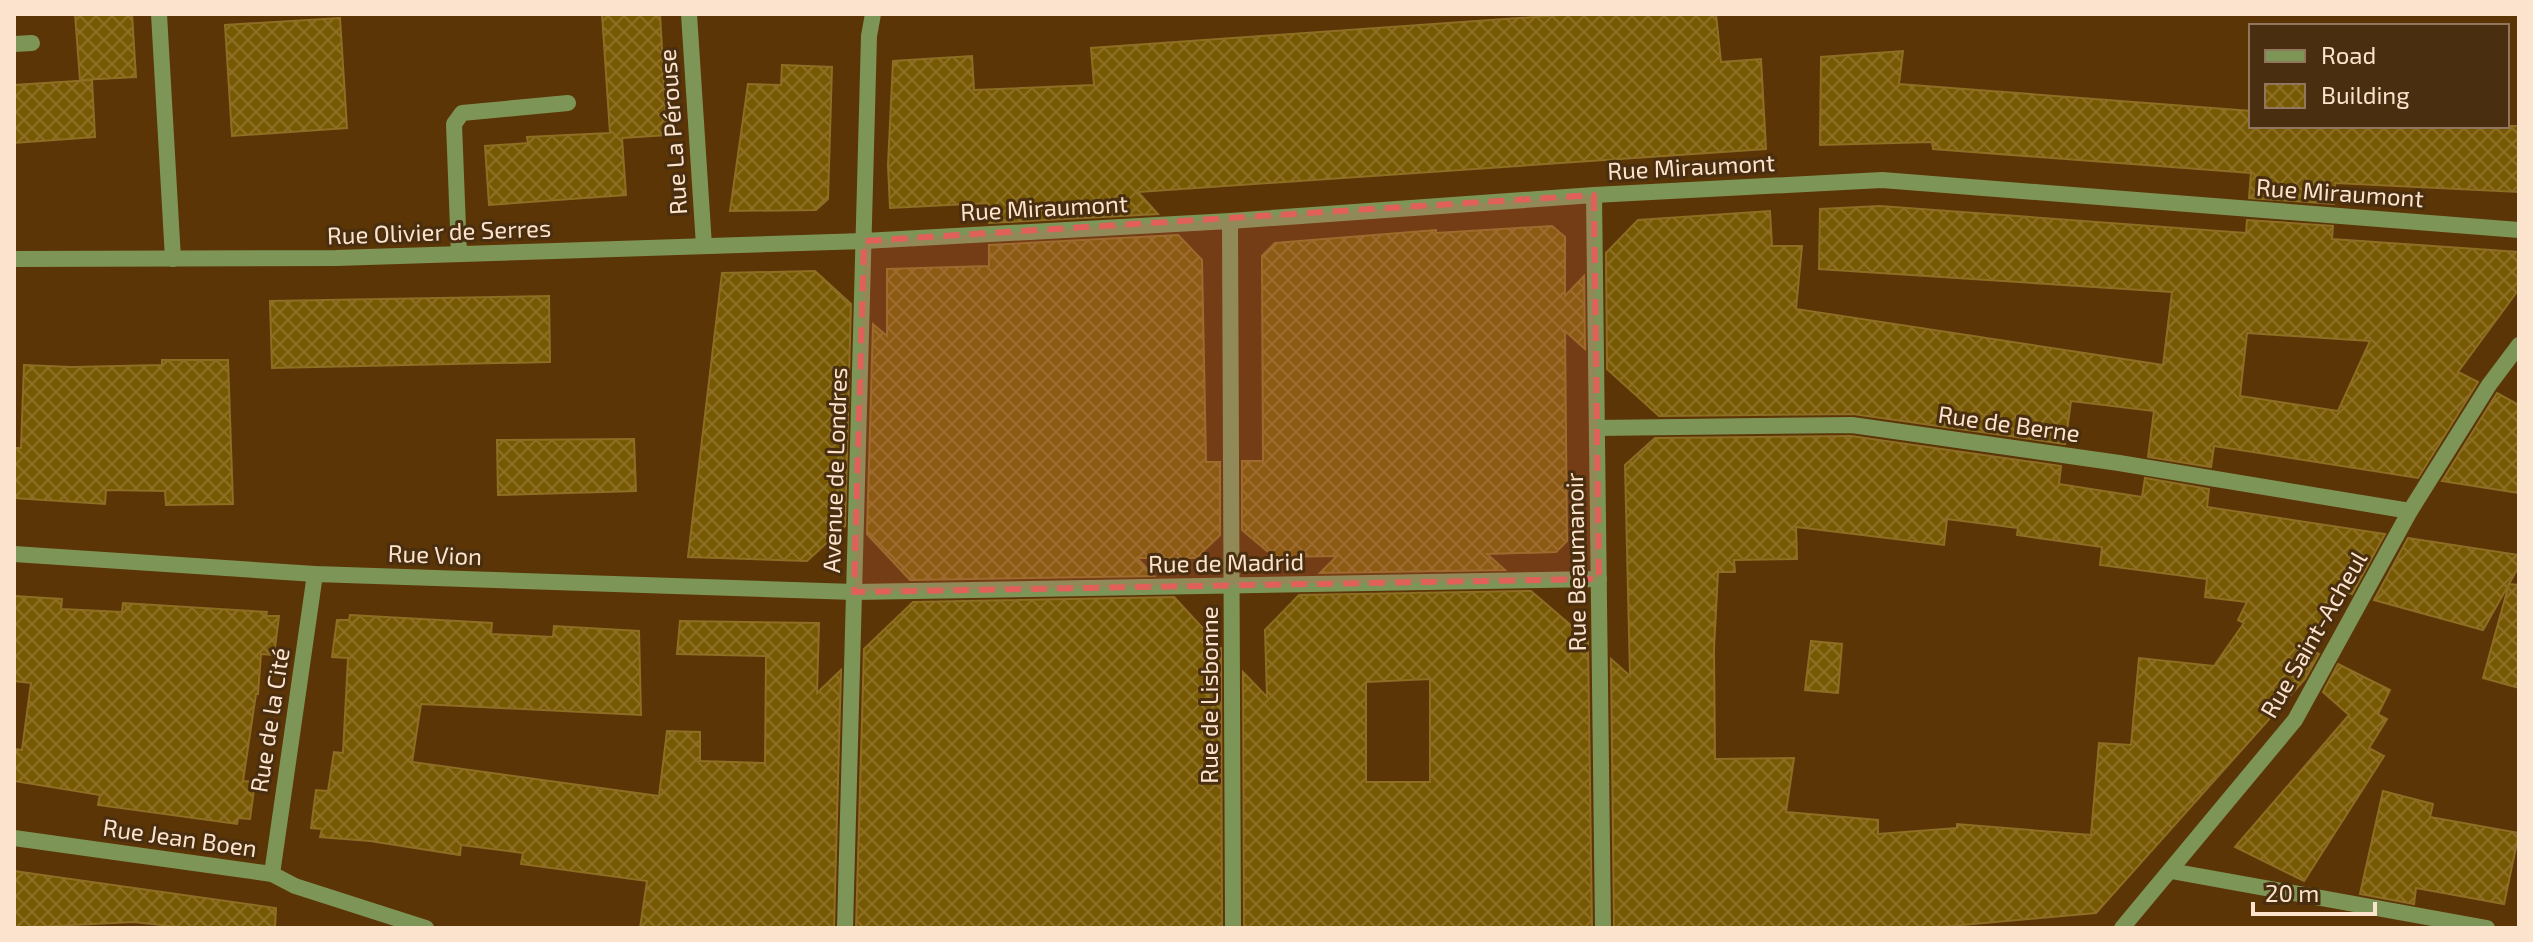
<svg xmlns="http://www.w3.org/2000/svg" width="2533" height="942" font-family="'Exo 2',sans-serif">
	<defs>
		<pattern id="building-cross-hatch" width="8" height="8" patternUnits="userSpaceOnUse" patternTransform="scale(2)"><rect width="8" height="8" fill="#785903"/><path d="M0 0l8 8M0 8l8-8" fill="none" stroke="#8c7127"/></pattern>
	</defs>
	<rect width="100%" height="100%" fill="#5b3506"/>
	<g fill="url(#building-cross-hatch)" stroke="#8d6e24" stroke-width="2" fill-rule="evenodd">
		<path d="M75 14H132L136 77 80 80Z"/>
		<path d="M602 14H660L667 135 622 138 626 195 489 205 485 146 528 143 527 137 610 133Z"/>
		<path d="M1576 14H1716L1721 62 1761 59 1766 149 1138 192 1158 214 989 223 988 203 890 208 888 165 893 61 972 56 974 90 1094 85 1091 48Z"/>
		<path d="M340 18 347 128 232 136 225 25Z"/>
		<path d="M1903 51 1899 84 2251 111V126H2519V192L2335 183 2334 204 2249 198 2251 173 1933 149 1932 142 1820 145 1821 57Z"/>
		<path d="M782 65 832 67 828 199 816 210 730 211 748 84 781 85Z"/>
		<path d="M92 80 95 137 14 143V85Z"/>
		<path d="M1880 206 2246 233 2247 220 2333 226 2332 239 2519 252V289L2458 372 2478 382 2418 478 2214 446 2211 467 2148 457 2154 411 2071 401 2065 444 1853 414 1659 416 1607 369 1606 253 1638 220 1770 211 1772 246H1802L1796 309 2163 365 2172 292 1819 269 1820 209ZM2247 333 2370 341 2338 411 2240 396Z"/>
		<path d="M1552 226 1565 237V296L1584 276 1585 349 1565 331 1567 541 1556 552 1487 554 1505 570 1320 573 1337 556 1274 557 1242 530V461H1263L1262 256 1275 243 1436 230V233Z"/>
		<path d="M1178 235 1202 260 1206 462H1220V535L1196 558H1137L1154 576 910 580 867 534 873 324 887 336V269L989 266V245Z"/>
		<path d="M815 271 851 304 845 526 807 561 688 557 722 273Z"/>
		<path d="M549 296 550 362 272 368 270 301Z"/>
		<path d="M162 360H228L233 504 166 505 165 491 106 490 105 504 14 498V448H21L24 365 72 367 162 365Z"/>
		<path d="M2497 393 2519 405V493L2442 481Z"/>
		<path d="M1851 436 2061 466 2059 484 2142 497 2145 478 2209 489 2207 507 2385 534 2352 594 2339 590 2306 648 2319 654 2305 679 2096 913 1930 928H1614L1611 659 1630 676 1625 465 1655 438ZM1947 519 2018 528 2017 535 2102 547 2100 565 2207 579 2205 597 2247 602 2238 620 2244 623 2214 666 2139 658 2131 745 2099 743 2091 835 1957 824V828L1878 834V820L1786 812 1794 758 1715 759 1714 649 1718 572H1735L1734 560 1797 559 1796 527 1944 545Z"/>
		<path d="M634 439 636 491 498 495 497 440Z"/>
		<path d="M2408 538 2519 555V566L2509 584 2519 585V688L2483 678 2509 584 2483 630 2374 600Z"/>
		<path d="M1531 591 1588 640 1592 928H1244L1243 672 1267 697 1265 630 1299 595ZM1430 679V782H1366V682Z"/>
		<path d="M14 596 62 599 61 609 122 612 123 603 267 612 266 616H279L274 655 261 654 258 694H256L243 781 255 782 250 819 238 818 237 824 98 805 100 795 14 781V749L22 750 31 683 14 681Z"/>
		<path d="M1174 597 1221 648 1222 928H856L864 649 913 602Z"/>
		<path d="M350 615 492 623 491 634 553 637 554 626 639 631 641 715 421 704 412 762 659 796 667 731 700 732V761L765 763 766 656 677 654 680 621 819 623 817 693 841 670 834 928H640L647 881 521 864 523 853 461 845 460 855 370 841 320 837 322 829 311 828 316 790 328 791 334 752 343 753 348 658 332 657 337 620H349Z"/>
		<path d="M1811 641 1842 644 1838 693 1805 690Z"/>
		<path d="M2338 664 2390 690 2378 714 2387 719 2369 748 2384 756 2304 881 2235 847 2349 715 2323 692Z"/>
		<path d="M2383 791 2433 804 2430 817 2519 833 2504 904 2416 888 2414 904 2360 894Z"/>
		<path d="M14 871 276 908 275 928H187L134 922 14 928Z"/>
	</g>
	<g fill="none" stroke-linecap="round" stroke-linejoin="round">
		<g stroke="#7e9558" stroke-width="16">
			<path d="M159 14 173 259"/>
			<path d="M689 14 704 246"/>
			<path d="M14 44 32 43"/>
			<path d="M1594 195 1603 928"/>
			<path d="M1230 221 1233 928"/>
			<path d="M459 254 454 124 462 113 568 103"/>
			<path d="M14 259 336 258 864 241 1230 221 1594 195 1882 180 2519 230"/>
			<path d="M1597 428 1852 425 2119 463 2410 511"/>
			<path d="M14 554 315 574 854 592 1599 579"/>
			<path d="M14 838 272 874 295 886 426 928"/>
			<path d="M2171 871 2487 928"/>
			<path d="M272 874 315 574"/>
			<path d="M845 928C852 631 863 334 869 36L873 14"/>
			<path d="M2122 928 2295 720 2410 511 2489 385 2519 345"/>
		</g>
	</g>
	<path fill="#e1605a" fill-opacity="0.2" stroke="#e1605a" stroke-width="6" stroke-dasharray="16 10" stroke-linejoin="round" d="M1594 195 1599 579 854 592 864 241Z"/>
	<g text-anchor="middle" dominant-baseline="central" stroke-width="6" stroke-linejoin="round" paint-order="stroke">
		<g font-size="24" fill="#fbe3cd" stroke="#492e10">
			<text transform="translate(672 132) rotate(-94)">Rue La Pérouse</text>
			<text transform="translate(1691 166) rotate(-3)">Rue Miraumont</text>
			<text transform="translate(2340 192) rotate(4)">Rue Miraumont</text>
			<text transform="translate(1044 207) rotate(-3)">Rue Miraumont</text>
			<text transform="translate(439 231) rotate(-2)">Rue Olivier de Serres</text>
			<text transform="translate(2009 423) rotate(8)">Rue de Berne</text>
			<text transform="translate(834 470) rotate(-88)">Avenue de Londres</text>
			<text transform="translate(435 554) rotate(2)">Rue Vion</text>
			<text transform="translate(1226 562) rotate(-1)">Rue de Madrid</text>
			<text transform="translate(1575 562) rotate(-91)">Rue Beaumanoir</text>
			<text transform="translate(2313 634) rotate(-60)">Rue Saint-Acheul</text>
			<text transform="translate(1208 695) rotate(-90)">Rue de Lisbonne</text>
			<text transform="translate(269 720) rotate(-81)">Rue de la Cité</text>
			<text transform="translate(180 837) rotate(8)">Rue Jean Boen</text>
		</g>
	</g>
	<rect width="2533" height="942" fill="none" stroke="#fbe3cd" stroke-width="32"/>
	<rect x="2249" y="24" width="260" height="104" fill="#492e10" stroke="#90765c" stroke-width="2"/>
	<rect x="2265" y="50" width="40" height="12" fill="#7e9558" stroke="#90765c" stroke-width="2"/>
	<text x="2321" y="64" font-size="24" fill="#fbe3cd">Road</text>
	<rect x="2265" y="84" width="40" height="24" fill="url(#building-cross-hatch)" stroke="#90765c" stroke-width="2"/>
	<text x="2321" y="104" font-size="24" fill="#fbe3cd">Building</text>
	<path d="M2253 902v12h122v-12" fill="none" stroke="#fbe3cd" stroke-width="4"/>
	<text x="2265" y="902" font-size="24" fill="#fbe3cd" stroke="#492e10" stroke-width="6" paint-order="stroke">20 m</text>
</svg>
